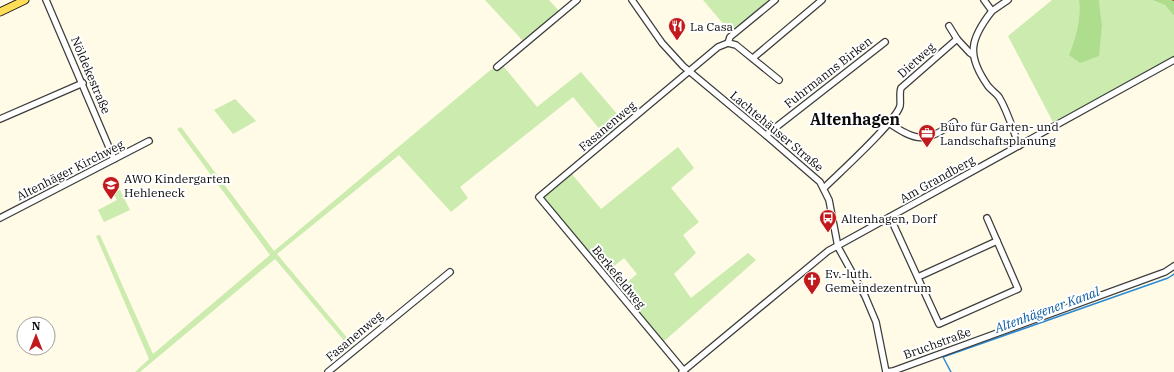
<svg xmlns="http://www.w3.org/2000/svg" width="1174" height="372" font-family="'IBM Plex Serif',serif">
	<rect width="100%" height="100%" fill="#fffbe7"/>
	<g fill="#ccebaf">
		<path d="M485 0H549L560 12 524 42Z"/>
		<path d="M703 0H770L731 33Z"/>
		<path d="M1052 0H1079C1081 20 1076 36 1069 55L1102 25 1099 0H1152L1165 5 1174 16V56L1056 128 1008 36Z"/>
		<path d="M500 62 537 107 581 72 625 123 607 138 573 97 460 187 468 198 451 212 399 155 277 254 355 347 352 350 275 259 140 372H135L149 359 96 236 100 235 153 354 270 255 177 129 181 127 274 251Z"/>
		<path d="M235 99 256 121 233 134 214 110Z"/>
		<path d="M678 147 694 168 671 188 699 222 683 235 696 253 674 274 691 298 748 253 756 260 662 343 618 290 637 274 624 258 604 274 542 197 571 173 601 209Z"/>
		<path d="M120 190 130 210 104 222 98 210 117 200 113 193Z"/>
	</g>
	<g fill="#aedd8e">
		<path d="M1079 0H1099L1102 25 1099 56 1080 63 1069 55C1076 36 1081 20 1079 0Z"/>
		<path d="M1152 0H1174V16L1165 5Z"/>
	</g>
	<g fill="none" stroke-linecap="round" stroke-linejoin="round">
		<path stroke="#2b8bd6" stroke-width="1.5" d="M951 372 943 357 1168 278 1174 274"/>
		<defs>
			<g id="minor">
				<path d="M46 0 114 159"/>
				<path d="M632 0 662 43 683 66 768 137 820 182 829 200 838 247 865 296 876 322 886 372"/>
				<path d="M984 0 992 11C970 39 966 55 988 86 991 90 996 93 999 97 1008 112 1013 130 1019 146"/>
				<path d="M992 11 1008 0"/>
				<path d="M949 26 957 39"/>
				<path d="M728 43 736 45 779 80"/>
				<path d="M753 58 822 0"/>
				<path d="M497 67 577 0"/>
				<path d="M0 119 83 83"/>
				<path d="M889 123C915 141 927 144 954 122"/>
				<path d="M766 135 885 42"/>
				<path d="M824 188C839 173 895 123 900 106 901 100 899 94 901 88L957 39 970 53 973 55"/>
				<path d="M890 217 939 324 1018 289 987 218"/>
				<path d="M0 218 149 141"/>
				<path d="M918 277 997 241"/>
				<path d="M684 371 539 197 718 47 728 43 730 37 775 0"/>
				<path d="M328 372 450 272"/>
				<path d="M682 372 828 251 1174 60"/>
				<path d="M886 372 893 371 1165 272 1174 266"/>
			</g>
			<path id="major" d="M0 12 25 0"/>
		</defs>
		<use href="#minor" stroke="#3d3d3d" stroke-width="8"/>
		<use href="#major" stroke="#1b1b1b" stroke-width="9"/>
		<use href="#minor" stroke="#fff" stroke-width="5.5"/>
		<use href="#major" stroke="#ffdd57" stroke-width="7"/>
		<path stroke="#c21a1c" stroke-width="1.5" d="M1173 0H1174"/>
	</g>
	<defs>
		<symbol id="restaurant-pin" viewBox="-11 -11 22 30"><path d="M0 17L-7.5 6A9.5 9.5 0 1 1 7.5 6Z" fill="#c21a1c" stroke="#fff"/><path d="M-5-6h1v4h1v-4h1v4h1v-4h1v5L-1.5 .5V6h-2V.5L-5-1ZM5-6V6H3V1.5H1.5Q1.5-4 5-6Z" fill="#fff"/></symbol>
		<symbol id="office-pin" viewBox="-11 -11 22 30"><path d="M0 17L-7.5 6A9.5 9.5 0 1 1 7.5 6Z" fill="#c21a1c" stroke="#fff"/><path d="M-6-3h4V-5.5h4V-3h4V5H-6ZM-1-4.5V-3h2v-1.5ZM-6 0V1H6V0Z" fill="#fff"/></symbol>
		<symbol id="school-pin" viewBox="-11 -11 22 30"><path d="M0 17L-7.5 6A9.5 9.5 0 1 1 7.5 6Z" fill="#c21a1c" stroke="#fff"/><path d="M0-5L7-2L0 1L-7-2ZM-4 1L0 2.5L4 1V4Q0 6-4 4Z" fill="#fff"/></symbol>
		<symbol id="bus-pin" viewBox="-11 -11 22 30"><path d="M0 17L-7.5 6A9.5 9.5 0 1 1 7.5 6Z" fill="#c21a1c" stroke="#fff"/><path d="M-5-6H5V4H4V6H2V4H-2V6H-4V4H-5ZM-3.5-4V0h7V-4ZM-3.5 1.2v1.5H-2V1.2ZM2 1.2v1.5H3.5V1.2Z" fill="#fff"/></symbol>
		<symbol id="church-pin" viewBox="-11 -11 22 30"><path d="M0 17L-7.5 6A9.5 9.5 0 1 1 7.5 6Z" fill="#c21a1c" stroke="#fff"/><path d="M-1.2-6h2.4v3.5h3.3v2.4h-3.3V6h-2.4V-.1h-3.3v-2.4h3.3Z" fill="#fff"/></symbol>
	</defs>
	<g fill-rule="evenodd">
		<use href="#restaurant-pin" x="667" y="16" width="20" height="27"/>
		<use href="#office-pin" x="917" y="123" width="20" height="27"/>
		<use href="#school-pin" x="101" y="175" width="20" height="27"/>
		<use href="#bus-pin" x="818" y="208" width="20" height="27"/>
		<use href="#church-pin" x="802" y="270" width="20" height="27"/>
	</g>
	<g text-anchor="middle" dominant-baseline="central" stroke-width="4" stroke-linejoin="round" paint-order="stroke">
		<g font-size="12" fill="#0a0a0a" stroke="#fff" text-anchor="start">
			<text x="690" y="26">La Casa</text>
			<text x="940" y="126">Büro für Garten- und<tspan x="940" dy="14">Landschaftsplanung</tspan></text>
			<text x="124" y="178">AWO Kindergarten<tspan x="124" dy="14">Hehleneck</tspan></text>
			<text x="841" y="218">Altenhagen, Dorf</text>
			<text x="825" y="273">Ev.-luth.<tspan x="825" dy="14">Gemeindezentrum</tspan></text>
		</g>
		<g font-size="12" fill="#0a0a0a" stroke="#fff">
			<text transform="translate(916 60) rotate(-42)">Dietweg</text>
			<text transform="translate(828 72) rotate(-38)">Fuhrmanns Birken</text>
			<text transform="translate(91 75) rotate(67)">Nöldekestraße</text>
			<text transform="translate(607 126) rotate(-40)">Fasanenweg</text>
			<text transform="translate(777 131) rotate(40)">Lachtehäuser Straße</text>
			<text transform="translate(70 170) rotate(-27)">Altenhäger Kirchweg</text>
			<text transform="translate(937 179) rotate(-29)">Am Grandberg</text>
			<text transform="translate(619 277) rotate(51)">Berkefeldweg</text>
			<text transform="translate(354 336) rotate(-40)">Fasanenweg</text>
			<text transform="translate(937 343) rotate(-20)">Bruchstraße</text>
		</g>
		<g font-size="13" font-style="italic" fill="#0d5ba2" stroke="#fff">
			<text transform="translate(1047 310) rotate(-20)">Altenhägener Kanal</text>
		</g>
		<g font-size="16" font-weight="bold" fill="#0a0a0a" stroke="#fff">
			<text x="855" y="119">Altenhagen</text>
		</g>
	</g>
	<g transform="translate(36 336)"><circle r="19" fill="#ffffff" stroke="#9d9d9d"/>
	<path d="M0-3L7 15L0 10L-7 15Z" fill="#c21a1c"/>
	<text y="-6" font-size="11" font-weight="bold" text-anchor="middle" fill="#0a0a0a">N</text>
	</g>
</svg>
